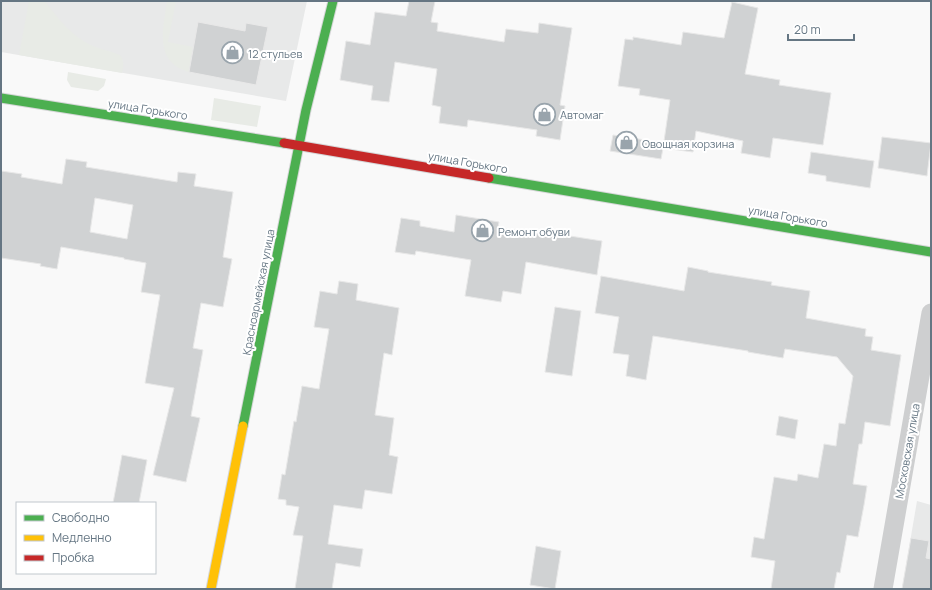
<svg xmlns="http://www.w3.org/2000/svg" width="932" height="590" font-family="Manrope,sans-serif">
	<rect width="100%" height="100%" fill="#f9f9f9"/>
	<g fill="#e8e9e9">
		<path d="M1 1H307L286 101 1 52Z"/>
		<path d="M917 501 931 505V589H902Z"/>
	</g>
	<g fill="#e8ebe6">
		<path d="M29 1H45C58 19 72 37 93 46 102 50 111 51 120 55 124 61 124 66 122 73L19 55Z"/>
		<path d="M167 1H176L168 42 193 47 189 72C154 62 163 29 167 1Z"/>
		<path d="M68 72 106 79 104 86 98 91 71 87 67 80Z"/>
		<path d="M214 98 261 106 257 127 211 120Z"/>
	</g>
	<g fill="#d0d2d3" stroke="#e8e8e8" fill-rule="evenodd">
		<path d="M409 1H435L431 22 438 23 437 31 504 42 506 29 538 33 539 23 572 28 560 105 565 106 560 140 536 136 537 130 468 120 467 127 439 123 441 107 432 105 437 69 395 62 389 102 371 100 373 86 340 80 346 41 370 45 375 12 406 16Z"/>
		<path d="M732 2 758 8 745 74 780 80 779 85 831 93 823 145 773 138 770 158 741 153 743 141 696 131 693 152 663 148 670 100 639 95 640 89 618 86 625 39 633 40V37L681 45 683 32 724 38Z"/>
		<path d="M198 22 245 31 246 23 268 27 256 85 189 72Z"/>
		<path d="M613 135 664 143 661 159 610 151Z"/>
		<path d="M882 137 931 143 927 176 878 168Z"/>
		<path d="M811 152 874 161 870 188 826 181V176L808 173Z"/>
		<path d="M66 159 87 162 86 167 177 182 178 172 196 174 194 186 233 192 223 257 232 259 223 307 201 303 193 348 203 350 191 416 200 418 186 482 153 475 174 388 145 383 160 295 141 292 146 263 124 259V258L61 247 57 269 40 266 41 264 1 258V171L22 174 21 177 62 184ZM95 198 133 205 127 239 90 232Z"/>
		<path d="M456 215 499 222 498 227 544 235V232L602 241 597 275 526 262 521 294 503 291 501 302 465 296 471 260 416 251 415 255 395 252 401 218 420 221V226L454 232Z"/>
		<path d="M688 267 708 271V272L772 282 771 285 810 291 806 318 866 329 865 336 873 337 871 350 901 355 890 426 865 422 862 444H859L853 484 867 486 864 505 858 537 847 535 840 573 837 572 834 589H771L775 561 751 557 754 537 764 539 774 477 797 481 798 474 818 478 824 444 836 446 839 423 845 424 853 376 837 357 785 349 783 358 748 352V351L653 336 646 380 626 376 629 355 613 353 619 317 595 313 601 276 684 291Z"/>
		<path d="M339 281 358 284 356 300 399 308 392 355 384 353 375 415 394 418 389 455 398 457 392 494 365 490 362 509 334 505 328 544 363 549 360 567 336 563 332 589H295L303 536 293 535 299 507 286 505V500L278 499 282 474 285 475 294 421 296 422 302 386 319 389 329 329 314 327 320 291 337 294Z"/>
		<path d="M555 307 581 311 572 376 545 372Z"/>
		<path d="M779 416 798 420 795 439 776 435Z"/>
		<path d="M122 455 147 460 139 503H113Z"/>
		<path d="M911 538 929 541 926 558 931 559V589H902Z"/>
		<path d="M536 546 561 551 555 589 530 585Z"/>
	</g>
	<g fill="none" stroke-linecap="round" stroke-linejoin="round">
		<defs>
			<g id="fast">
				<path d="M1 98 284 143"/>
				<path d="M489 178 931 252"/>
				<path d="M243 426 306 110 333 1"/>
			</g>
			<path id="slow" d="M211 589 243 426"/>
			<path id="jam" d="M284 143 489 178"/>
		</defs>
		<use href="#fast" stroke="#d5d6d7" stroke-width="11"/>
		<use href="#slow" stroke="#d5d6d7" stroke-width="11"/>
		<use href="#jam" stroke="#d5d6d7" stroke-width="11"/>
		<path stroke="#cecfd0" stroke-width="19" d="M883 589 931 313"/>
		<use href="#fast" stroke="#4caf50" stroke-width="9"/>
		<use href="#slow" stroke="#ffc107" stroke-width="9"/>
		<use href="#jam" stroke="#c62828" stroke-width="9"/>
	</g>
	<defs>
		<symbol id="shop-ring" viewBox="-11 -11 22 22"><circle r="9.5" fill="#fff" stroke="#99a4ac" stroke-width="1.5"/><path d="M-5-2.5h2.3a2.7 3.5 0 0 1 5.4 0H5L5.5 6h-11ZM-1.5-2.5h3a1.5 2.3 0 0 0-3 0Z" fill="#99a4ac"/></symbol>
	</defs>
	<g fill-rule="evenodd">
		<use href="#shop-ring" x="220" y="40" width="25" height="25"/>
		<use href="#shop-ring" x="532" y="102" width="25" height="25"/>
		<use href="#shop-ring" x="614" y="130" width="25" height="25"/>
		<use href="#shop-ring" x="470" y="218" width="25" height="25"/>
	</g>
	<g text-anchor="middle" dominant-baseline="central" stroke-width="4" stroke-linejoin="round" paint-order="stroke">
		<g font-size="11" fill="#657683" stroke="#fff" text-anchor="start">
			<text x="248" y="53">12 стульев</text>
			<text x="560" y="114">Автомаг</text>
			<text x="642" y="143">Овощная корзина</text>
			<text x="498" y="231">Ремонт обуви</text>
		</g>
		<g font-size="11" fill="#657683" stroke="#fff">
			<text transform="translate(148 109) rotate(9)">улица Горького</text>
			<text transform="translate(468 162) rotate(10)">улица Горького</text>
			<text transform="translate(788 216) rotate(10)">улица Горького</text>
			<text transform="translate(258 292) rotate(-79)">Красноармейская улица</text>
			<text transform="translate(907 451) rotate(-80)">Московская улица</text>
		</g>
	</g>
	<rect width="932" height="590" fill="none" stroke="#657683" stroke-width="4"/>
	<rect x="16" y="502" width="140" height="72" fill="#ffffff" stroke="#c1c8cd"/>
	<rect x="24" y="515" width="20" height="6" fill="#4caf50" stroke="#c1c8cd"/>
	<text x="52" y="522" font-size="12" fill="#657683">Свободно</text>
	<rect x="24" y="535" width="20" height="6" fill="#ffc107" stroke="#c1c8cd"/>
	<text x="52" y="542" font-size="12" fill="#657683">Медленно</text>
	<rect x="24" y="555" width="20" height="6" fill="#c62828" stroke="#c1c8cd"/>
	<text x="52" y="562" font-size="12" fill="#657683">Пробка</text>
	<path d="M788 34v6h66v-6" fill="none" stroke="#657683" stroke-width="2"/>
	<text x="794" y="34" font-size="12" fill="#657683" stroke="#ffffff" stroke-width="3" paint-order="stroke">20 m</text>
</svg>
